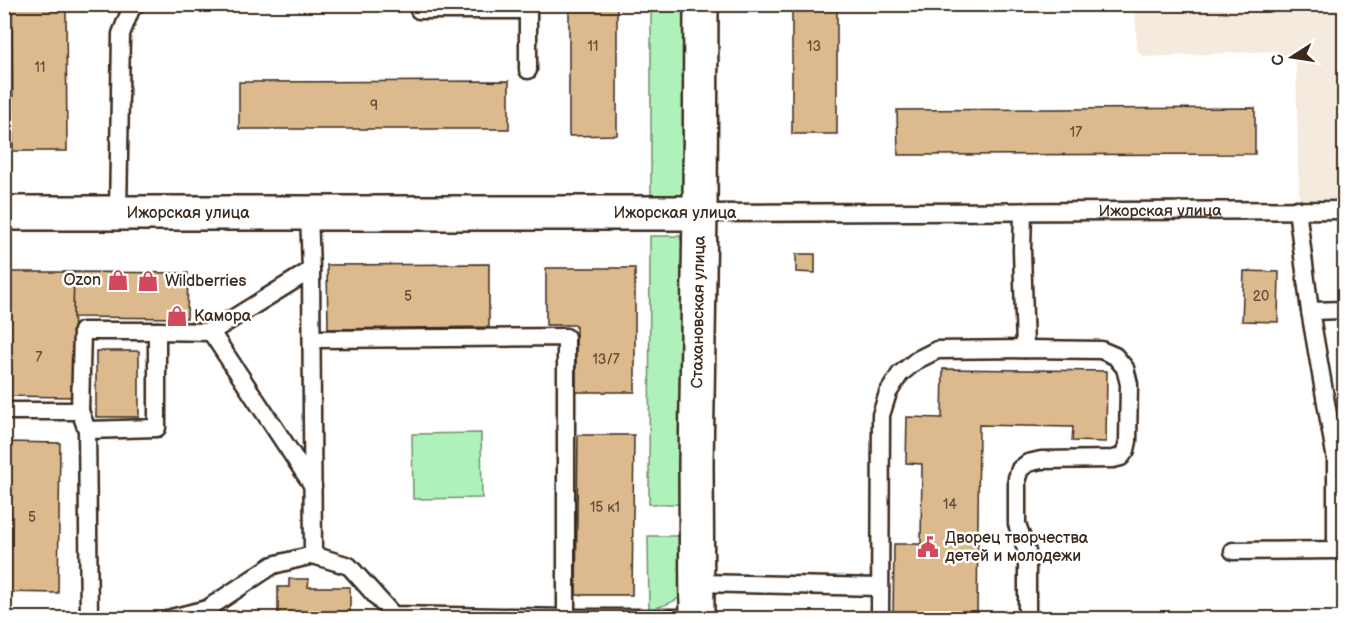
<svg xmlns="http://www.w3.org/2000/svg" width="1349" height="623" font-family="'Balsamiq Sans',sans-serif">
	<rect width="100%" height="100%" fill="#fff"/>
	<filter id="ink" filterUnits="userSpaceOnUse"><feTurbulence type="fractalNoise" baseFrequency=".0167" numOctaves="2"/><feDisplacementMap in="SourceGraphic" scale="12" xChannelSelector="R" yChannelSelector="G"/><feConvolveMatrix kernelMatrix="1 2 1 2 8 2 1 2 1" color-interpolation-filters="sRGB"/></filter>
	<g filter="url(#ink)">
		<path fill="#f4eadd" d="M1135 5H1344V199H1299L1296 61 1275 51 1144 57 1137 50Z"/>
		<g fill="#aef1bb" stroke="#748e6c" stroke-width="1.5">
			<path d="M651 5H693L688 191 678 198 651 205Z"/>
			<path d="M650 236H680L683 247 682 504H649Z"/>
			<path d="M481 433 482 498 413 499 412 434Z"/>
			<path d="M648 536H682V596C672 603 662 607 649 609Z"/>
		</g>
		<g fill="#dcba8e" stroke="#3b2a1e" stroke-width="1.5">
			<path d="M12 4H66L67 151H13Z"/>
			<path d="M569 4H617V135L569 136Z"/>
			<rect x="792" y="4" width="45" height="130"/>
			<path d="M509 81V129H239V82Z"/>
			<path d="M1255 108V154L898 155 897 110Z"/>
			<path d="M796 254H815V273L796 272Z"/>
			<path d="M489 264V327L328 329 327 265Z"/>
			<path d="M546 268H635V392H576V325H546Z"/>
			<path d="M1244 271 1279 272 1278 322 1242 321Z"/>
			<path d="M6 272H74L73 397 5 396Z"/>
			<path d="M74 272 188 273 187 318 73 317Z"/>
			<rect x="96" y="351" width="43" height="66"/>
			<path d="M943 369 1107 371 1106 442 1072 441 1073 427 979 425 977 618H893L894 544H921L922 464 906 463 907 417 942 418Z"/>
			<path d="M578 435H634L632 595H576Z"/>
			<path d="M4 442 60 443 58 593 4 592Z"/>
			<path d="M289 579H309L308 587H350V618H278V587H289Z"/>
		</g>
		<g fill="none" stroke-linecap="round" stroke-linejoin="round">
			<defs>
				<g id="service">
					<path d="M419 4V10H528"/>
					<path d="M528 4V70"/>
					<path d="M309 212 311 270 313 555 349 566 393 615 566 618H683"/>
					<path d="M1023 212 1022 250 1025 349"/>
					<path id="s1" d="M700 213 1344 210"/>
					<path d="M118 214 121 34 131 9 136 4"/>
					<path d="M1310 311 1344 310"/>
					<path d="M211 332 313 486"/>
					<path d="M312 339 566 337V618"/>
					<path d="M4 411H80L87 430 89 618"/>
					<path d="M80 411 82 331H157"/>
					<path d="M87 430 157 428V331L211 332 311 270"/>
					<path d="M1233 551 1336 550V460L1310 311 1297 209"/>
					<path d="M697 583 879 587"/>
					<path d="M171 618 207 609 273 565 313 555"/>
					<path d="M880 618 881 415 888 393 900 374 917 360 937 350 1025 349 1101 350 1115 356 1125 368 1129 384 1128 441 1126 450 1121 457 1113 459 1041 460 1028 463 1020 469 1017 478V524L1027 552V618"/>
				</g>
				<g id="minor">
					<path id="s2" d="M4 213H700"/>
					<path id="s3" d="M697 618 696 464 700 213 701 4"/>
				</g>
			</defs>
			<use href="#service" stroke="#3b2a1e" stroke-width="21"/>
			<use href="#minor" stroke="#3b2a1e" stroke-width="38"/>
			<use href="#service" stroke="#fff" stroke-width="16"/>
			<use href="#minor" stroke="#fff" stroke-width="33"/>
		</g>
	</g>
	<defs>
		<symbol id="shop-bare" viewBox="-9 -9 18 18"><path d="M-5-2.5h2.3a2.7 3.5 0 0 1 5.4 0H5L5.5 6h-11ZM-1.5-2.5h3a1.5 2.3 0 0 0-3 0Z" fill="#d1495b" stroke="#fff" stroke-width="2.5" paint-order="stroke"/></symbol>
		<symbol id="civic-bare" viewBox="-9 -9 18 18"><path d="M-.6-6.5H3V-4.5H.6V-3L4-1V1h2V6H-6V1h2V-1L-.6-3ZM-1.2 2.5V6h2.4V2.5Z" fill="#d1495b" stroke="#fff" stroke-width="2.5" paint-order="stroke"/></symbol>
	</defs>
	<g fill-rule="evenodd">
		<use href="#shop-bare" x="103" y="265" width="30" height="30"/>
		<use href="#shop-bare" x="133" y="266" width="30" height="30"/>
		<use href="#shop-bare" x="162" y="301" width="30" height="30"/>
		<use href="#civic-bare" x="913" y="532" width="30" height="30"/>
	</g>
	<g text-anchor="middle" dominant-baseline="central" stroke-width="5" stroke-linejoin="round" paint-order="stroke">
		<g font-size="14" fill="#634e3a">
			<text x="593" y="46">11</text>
			<text x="814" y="46">13</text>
			<text x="40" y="67">11</text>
			<text x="374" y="105">9</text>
			<text x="1076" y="132">17</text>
			<text x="408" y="296">5</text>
			<text x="1261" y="296">20</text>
			<text x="39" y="357">7</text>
			<text x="606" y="359">13/7</text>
			<text x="950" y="504">14</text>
			<text x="605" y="507">15 к1</text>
			<text x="32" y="517">5</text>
		</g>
		<g font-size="16" fill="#3b2a1e" stroke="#fff">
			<text stroke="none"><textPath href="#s1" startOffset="460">Ижорская улица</textPath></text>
			<text stroke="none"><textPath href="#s2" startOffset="184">Ижорская улица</textPath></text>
			<text x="675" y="213">Ижорская улица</text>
			<text stroke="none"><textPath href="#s3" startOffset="306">Стахановская улица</textPath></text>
		</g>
		<g font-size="16" fill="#3b2a1e" stroke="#fff" text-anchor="start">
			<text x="101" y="280" text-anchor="end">Ozon</text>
			<text x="165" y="281">Wildberries</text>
			<text x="194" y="316">Камора</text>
			<text x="945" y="538">Дворец творчества<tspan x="945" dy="18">детей и молодежи</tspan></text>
		</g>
	</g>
	<rect width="1349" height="623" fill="none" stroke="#fff" stroke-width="24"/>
	<rect x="12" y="12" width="1325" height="599" fill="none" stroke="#3b2a1e" stroke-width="2" filter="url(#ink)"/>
	<g transform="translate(1292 57) rotate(258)" stroke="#ffffff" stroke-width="4.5" paint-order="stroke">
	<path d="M0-4.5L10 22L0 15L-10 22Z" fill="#3b2a1e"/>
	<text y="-9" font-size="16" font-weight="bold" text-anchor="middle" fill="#3b2a1e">С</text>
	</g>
</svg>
